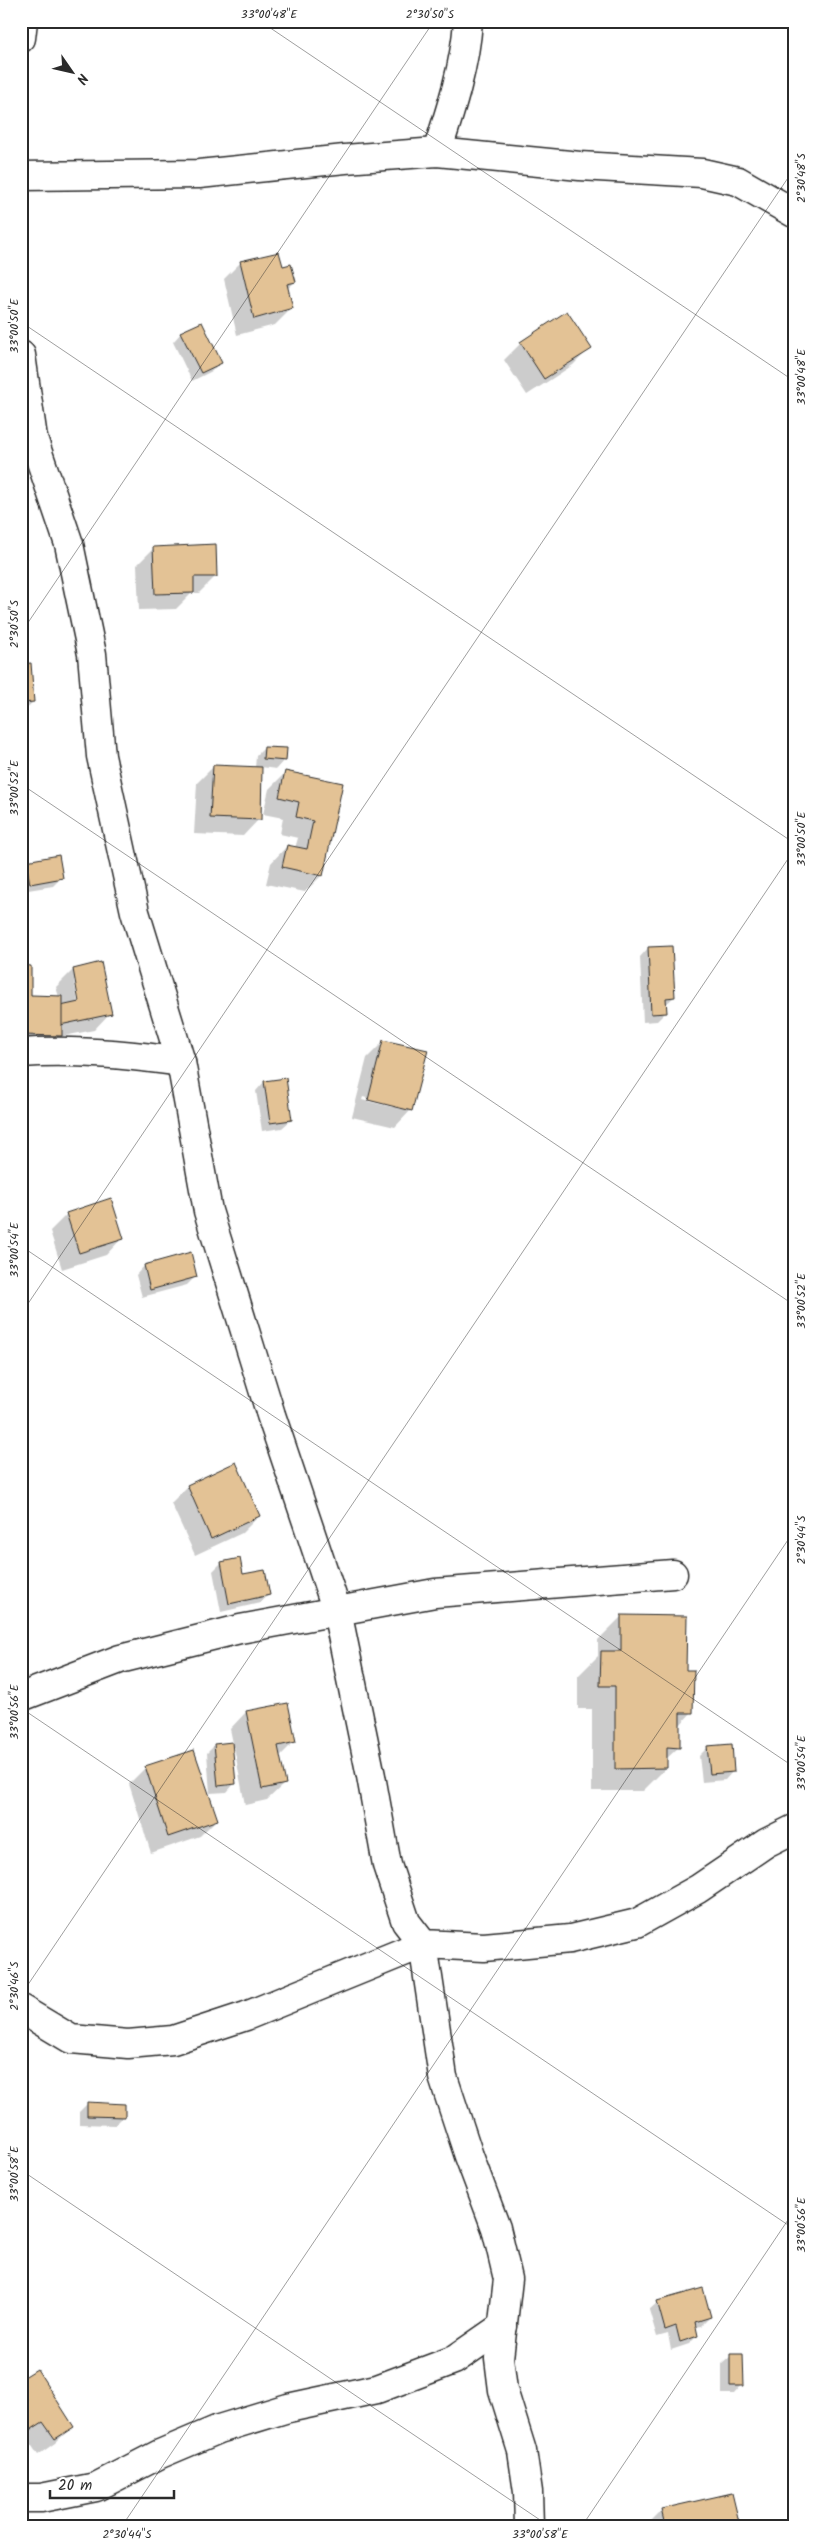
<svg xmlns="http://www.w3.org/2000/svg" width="815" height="2547" font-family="Kalam,sans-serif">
	<rect width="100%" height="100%" fill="#fff"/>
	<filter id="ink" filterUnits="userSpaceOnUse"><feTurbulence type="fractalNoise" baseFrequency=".02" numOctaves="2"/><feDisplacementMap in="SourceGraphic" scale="10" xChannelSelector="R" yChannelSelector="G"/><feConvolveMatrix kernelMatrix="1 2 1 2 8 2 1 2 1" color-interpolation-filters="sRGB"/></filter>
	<g filter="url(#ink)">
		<g fill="#0003" fill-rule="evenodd">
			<path d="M757 21H777L770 29Z"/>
			<path d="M241 262 282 267 295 282 287 289 292 308 275 325 237 335 224 279Z"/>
			<path d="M181 333 220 362 212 371 192 381 173 342Z"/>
			<path d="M521 343 590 348 573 365 527 395 504 360Z"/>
			<path d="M154 548 216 576 199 593H192L176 609 139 610 137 565Z"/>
			<path d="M21 665 33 702 21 713Z"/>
			<path d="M264 748 284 760 276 769 261 767 259 819 243 836 194 834 197 783 214 766 255 768 256 756Z"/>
			<path d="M286 772 342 784 321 876 305 892 266 884 271 863 287 846 295 848 298 838 280 834 283 818 263 814 269 789Z"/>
			<path d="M27 862 61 878 53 886 22 891 21 868Z"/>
			<path d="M648 948 674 997 665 1005 666 1012 657 1021 643 1022 640 957Z"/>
			<path d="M100 964 110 1013 94 1030 59 1037 44 1052H21V967L29 997H59L56 987 73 970ZM74 980H76L82 1007 79 1008Z"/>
			<path d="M384 1041 411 1110 395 1127 352 1117 367 1058ZM363 1097 401 1107V1109L362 1100Z"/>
			<path d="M264 1082 291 1120 282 1128 262 1131 256 1091Z"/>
			<path d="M67 1214 122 1238 106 1255 62 1269 50 1231Z"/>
			<path d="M190 1254 195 1277 187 1285 142 1297 136 1275 144 1266Z"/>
			<path d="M188 1486 259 1516 242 1533 195 1555 171 1503Z"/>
			<path d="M221 1563 242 1576 269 1595 260 1603 221 1612 213 1571Z"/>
			<path d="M621 1617 685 1672 692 1712 679 1726V1747L666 1759V1768L643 1791H592V1709H578V1676L598 1656V1640Z"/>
			<path d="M246 1712 294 1742 279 1757 284 1784 267 1800 245 1805 234 1747 232 1748 235 1783 227 1792 210 1793 207 1753 215 1745 233 1743 230 1729Z"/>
			<path d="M708 1747 733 1771 725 1780 702 1782 699 1756Z"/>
			<path d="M193 1751 216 1820 200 1836 151 1853 129 1784 145 1768Z"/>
			<path d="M88 2103 123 2117 115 2125 79 2124V2112Z"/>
			<path d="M658 2302 710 2317 701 2326 695 2327 697 2336 689 2344 671 2350 668 2334 657 2337 649 2310Z"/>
			<path d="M731 2356 742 2385 734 2394H722V2364Z"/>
			<path d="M21 2380 72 2427 55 2443 38 2455 26 2437 21 2440Z"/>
			<path d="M662 2510 738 2526H646Z"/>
		</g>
		<g fill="#e3c295" stroke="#2b2b2b">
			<path d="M279 252 283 266 291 264 296 282 287 284 293 308 254 319 240 261Z"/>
			<path d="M567 311 592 349 544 379 520 342Z"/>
			<path d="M202 322 222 363 201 373 180 332Z"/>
			<path d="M216 544 217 577H194V593L155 594 153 547Z"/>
			<path d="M31 663 34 702 21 703V664Z"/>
			<path d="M264 747 287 748 286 761 263 759Z"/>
			<path d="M213 765 262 767 261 820 210 818Z"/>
			<path d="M285 771 343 783 323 876 282 867 287 845 307 849 313 821 296 817 299 802 279 797Z"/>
			<path d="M59 855 63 878 30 884 26 861Z"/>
			<path d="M672 946 675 997 666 998 667 1013 651 1014 648 947Z"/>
			<path d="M101 962 112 1014 60 1025 56 1007 79 1002 73 969Z"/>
			<path d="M21 965 31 966V995L62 996V1036L21 1035Z"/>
			<path d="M383 1040 428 1050 412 1111 368 1100Z"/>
			<path d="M286 1078 292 1120 270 1123 264 1081Z"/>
			<path d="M111 1198 124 1239 79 1253 66 1213Z"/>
			<path d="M191 1252 197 1277 150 1290 144 1265Z"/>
			<path d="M236 1462 260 1516 211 1539 187 1485Z"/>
			<path d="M240 1558 243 1574 265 1570 270 1595 229 1604 221 1562Z"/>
			<path d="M621 1615 687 1616 686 1670H694L693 1713H680V1748L667 1747V1768L615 1769V1686H600L601 1651H621Z"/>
			<path d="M288 1703 296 1742 278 1746 286 1784 262 1789 246 1711Z"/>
			<path d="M232 1742 236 1784 218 1786 214 1744Z"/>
			<path d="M732 1744 734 1772 710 1774 707 1746Z"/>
			<path d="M194 1750 218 1820 168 1837 145 1766Z"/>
			<path d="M87 2102 125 2104V2117L87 2116Z"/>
			<path d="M703 2288 711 2317 695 2322 698 2336 680 2342 676 2326 665 2330 657 2301Z"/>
			<path d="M730 2354H743L744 2386H730Z"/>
			<path d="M37 2369 74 2427 55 2439 43 2422 21 2436V2403L27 2399 21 2390V2379Z"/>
			<path d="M732 2493 740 2526H665L661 2509Z"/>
		</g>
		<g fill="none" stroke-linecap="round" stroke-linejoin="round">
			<defs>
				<g id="minor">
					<path d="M21 38 23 21"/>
					<path d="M437 152C451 109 465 66 468 21"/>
					<path d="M21 176 199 174 345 159 437 152 580 166 702 173 738 181 794 213"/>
					<path d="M21 355 33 438 69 544 92 654 101 756 135 912 181 1062 208 1211 271 1415 337 1611 371 1776 387 1865 406 1922 423 1944 484 1947 570 1939 637 1923 698 1889 766 1843 794 1829"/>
					<path d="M21 1053C75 1049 127 1054 181 1062"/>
					<path d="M21 1697 120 1659 240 1629 435 1593 673 1574"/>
					<path d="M21 2009 71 2039 128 2044 173 2040 246 2016 423 1944 443 2077 469 2156 496 2228 508 2279 499 2358 503 2390 522 2451 528 2492 529 2526"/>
					<path d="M21 2498H41L96 2487 160 2454 219 2429 288 2408 377 2389 454 2360 503 2326"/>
				</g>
			</defs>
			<use href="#minor" stroke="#2b2b2b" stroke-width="31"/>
			<use href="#minor" stroke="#fff" stroke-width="28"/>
		</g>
	</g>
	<path fill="none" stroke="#2b2b2b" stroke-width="1" stroke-opacity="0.45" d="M260 21 794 381M21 322 794 843M21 633 434 21M21 784 794 1305M21 1246 794 1767M21 1314 794 169M21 1708 794 2229M21 1995 794 850M21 2170 549 2526M122 2526 794 1531M582 2526 794 2211"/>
	<rect width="815" height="2547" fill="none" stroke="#fff" stroke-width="55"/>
	<g transform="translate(72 72) rotate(124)" stroke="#ffffff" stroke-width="4" paint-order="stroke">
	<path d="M0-4L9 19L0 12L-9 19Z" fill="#2b2b2b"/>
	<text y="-8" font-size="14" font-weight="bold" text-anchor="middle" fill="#2b2b2b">N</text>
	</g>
	<path d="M50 2490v8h124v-8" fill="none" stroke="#2b2b2b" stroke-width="2.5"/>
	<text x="58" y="2490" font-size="15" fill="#2b2b2b" stroke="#ffffff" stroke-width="4" paint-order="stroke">20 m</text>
	<rect x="28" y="28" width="760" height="2492" fill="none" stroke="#2b2b2b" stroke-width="2"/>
	<g font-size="12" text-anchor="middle" fill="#2b2b2b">
		<text x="269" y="18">33°00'48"E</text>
		<text x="430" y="18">2°30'50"S</text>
		<text transform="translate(801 178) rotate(-90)" y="4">2°30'48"S</text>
		<text transform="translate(14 326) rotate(-90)" y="4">33°00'50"E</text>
		<text transform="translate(801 377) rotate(-90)" y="4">33°00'48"E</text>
		<text transform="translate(14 624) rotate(-90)" y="4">2°30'50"S</text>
		<text transform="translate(14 788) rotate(-90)" y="4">33°00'52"E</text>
		<text transform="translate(801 839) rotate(-90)" y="4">33°00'50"E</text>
		<text transform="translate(14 1250) rotate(-90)" y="4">33°00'54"E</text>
		<text transform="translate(801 1301) rotate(-90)" y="4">33°00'52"E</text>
		<text transform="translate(801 1540) rotate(-90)" y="4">2°30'44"S</text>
		<text transform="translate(14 1712) rotate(-90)" y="4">33°00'56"E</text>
		<text transform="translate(801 1763) rotate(-90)" y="4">33°00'54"E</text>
		<text transform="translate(14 1986) rotate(-90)" y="4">2°30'46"S</text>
		<text transform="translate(14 2174) rotate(-90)" y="4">33°00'58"E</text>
		<text transform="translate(801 2225) rotate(-90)" y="4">33°00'56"E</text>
		<text x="127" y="2538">2°30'44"S</text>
		<text x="540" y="2538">33°00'58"E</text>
	</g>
</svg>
